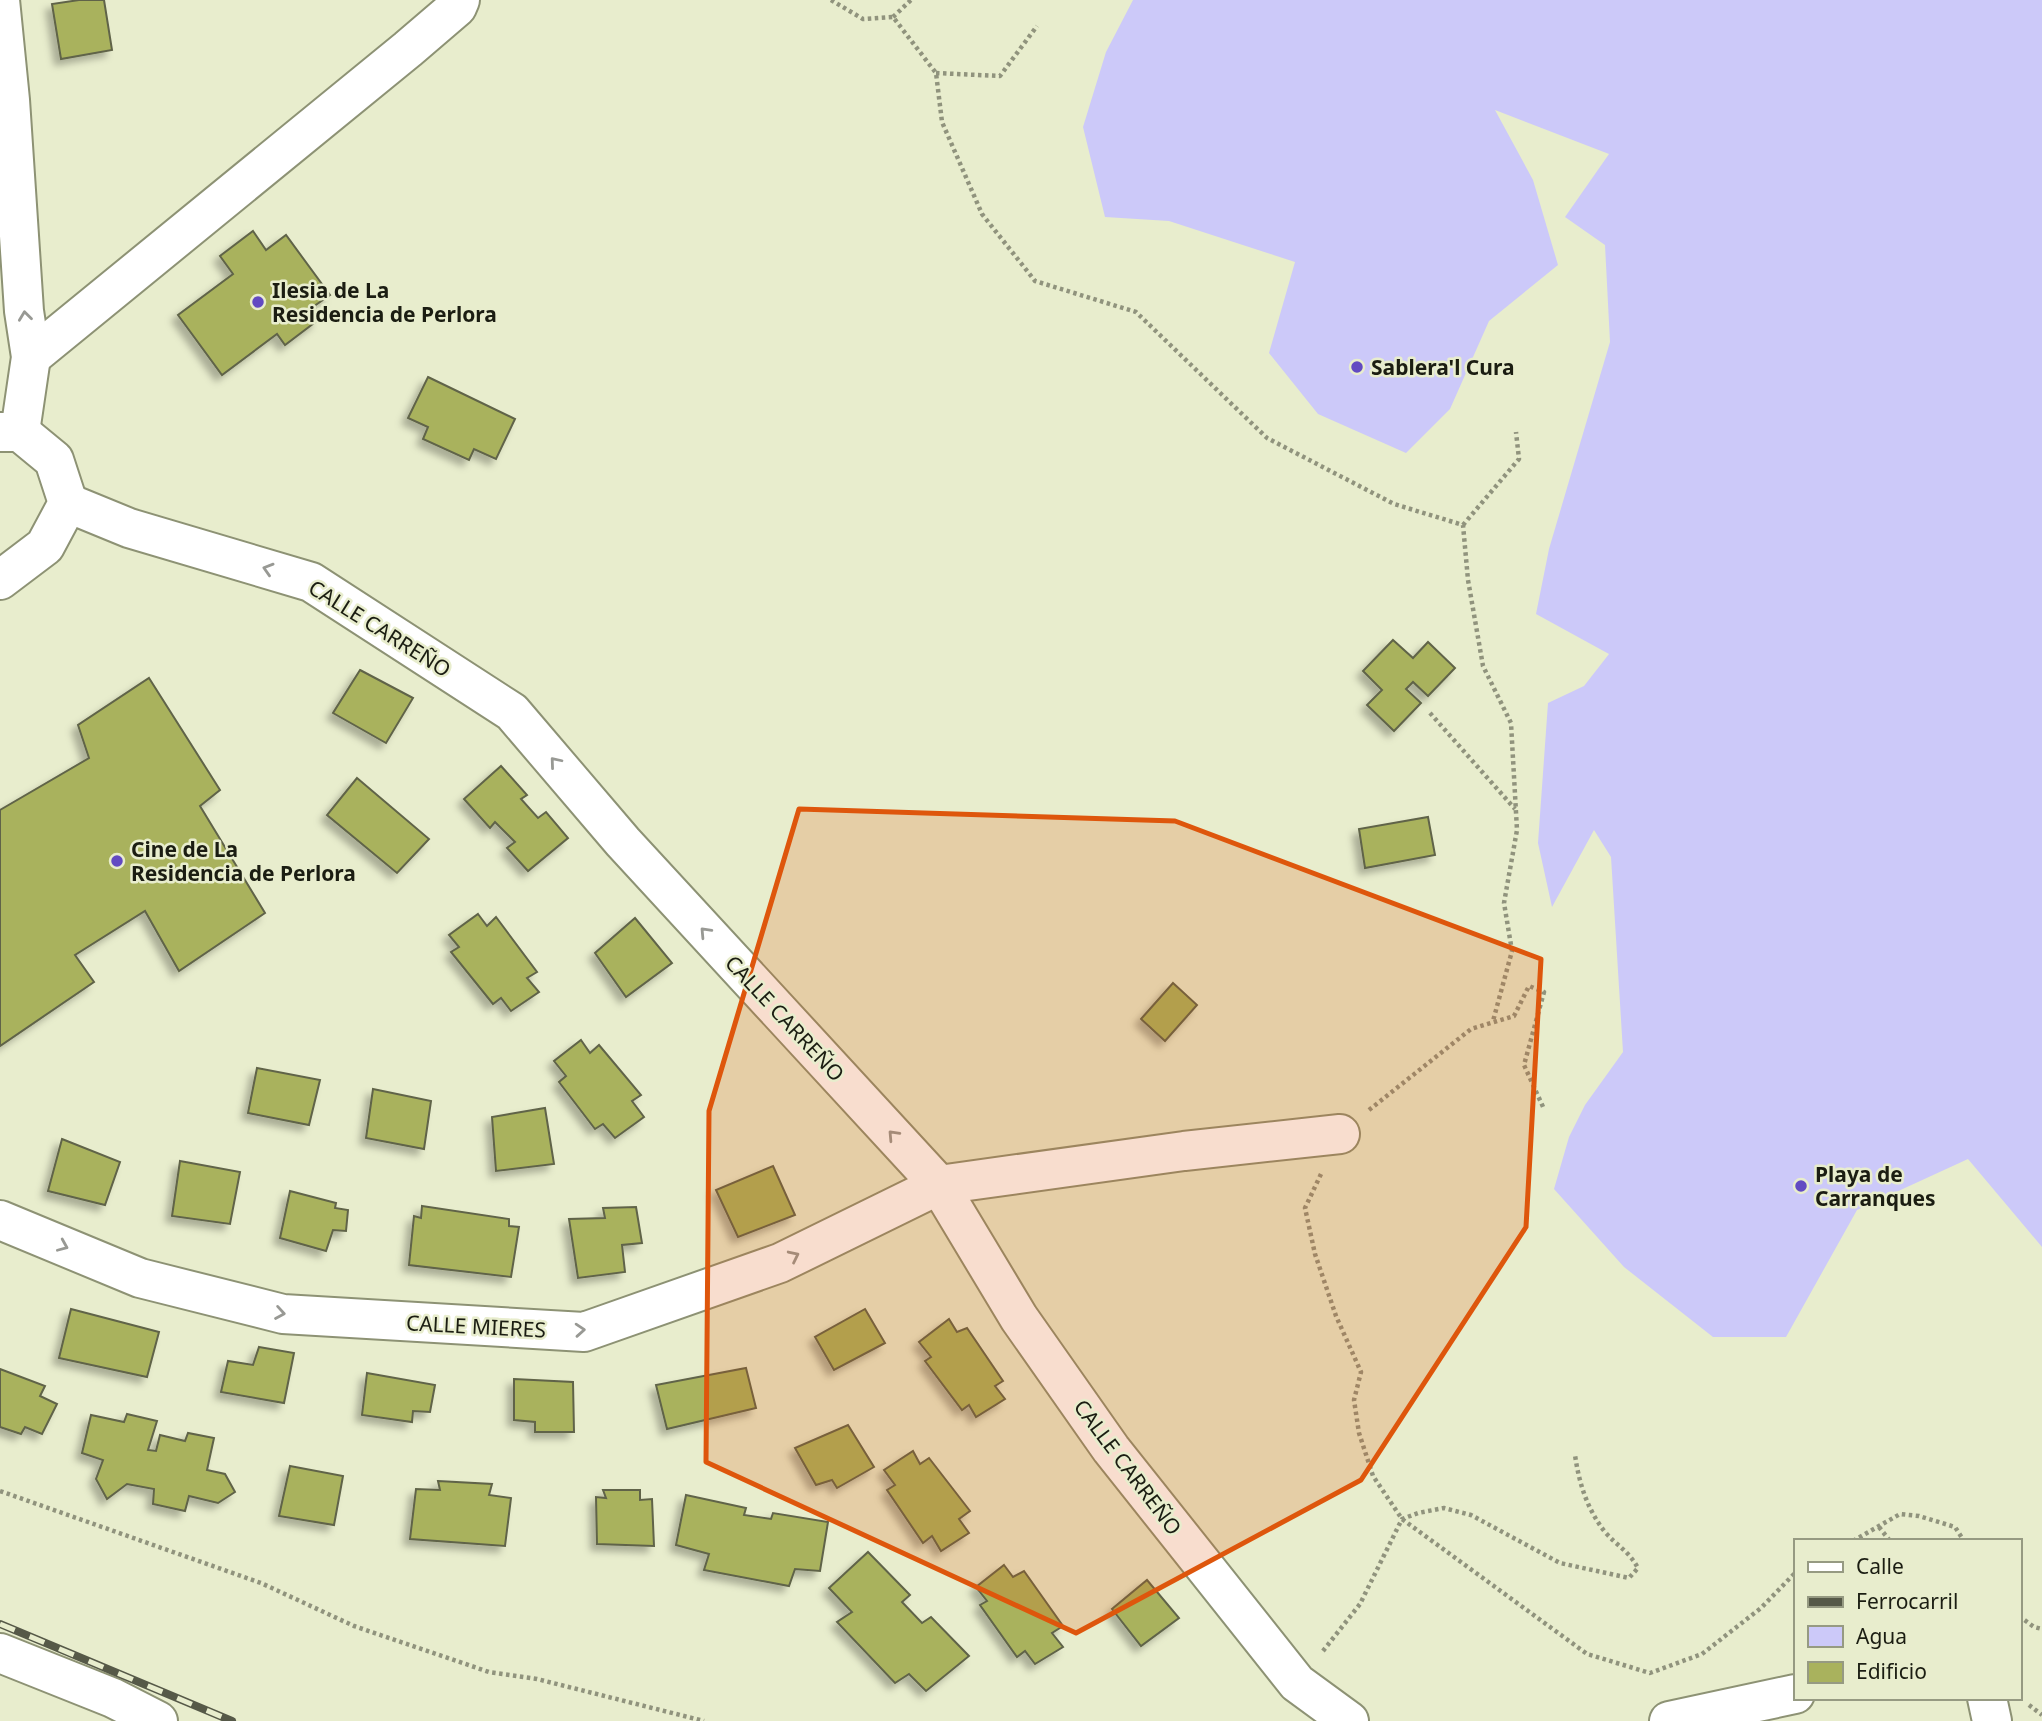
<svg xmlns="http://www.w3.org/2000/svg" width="2042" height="1721" font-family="'Noto Sans',sans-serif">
	<defs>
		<filter id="shadow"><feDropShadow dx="-6" dy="6" stdDeviation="3.5" flood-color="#0004"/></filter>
	</defs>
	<rect width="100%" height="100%" fill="#e8edcd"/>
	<path fill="#ccc9f9" d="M1133 0H2042V1247L1968 1159 1857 1210 1786 1337H1713L1624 1267 1554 1189 1569 1137 1585 1105 1623 1052 1611 857 1594 830 1552 907 1538 843 1548 703 1584 686 1609 654 1536 614 1549 549 1610 342 1605 245 1565 217 1609 154 1495 110 1533 180 1558 265 1489 321 1450 409 1406 453 1318 414 1269 353 1295 262 1169 221 1105 217 1083 127 1106 52Z"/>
	<g fill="#a9b25d" stroke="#606448" stroke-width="2" filter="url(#shadow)">
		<path d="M79 0H104L112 50 61 59 52 4Z"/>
		<path d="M253 231 266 250 286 235 330 295 310 309 318 320 285 345 277 334 222 375 178 315 233 274 220 256Z"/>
		<path d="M428 377 515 419 496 459 474 449 469 460 423 439 428 427 408 418Z"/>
		<path d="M1393 640 1413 658 1428 642 1455 668 1428 696 1413 682 1406 689 1421 703 1394 731 1367 705 1382 690 1363 671Z"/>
		<path d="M360 670 413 698 386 743 333 713Z"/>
		<path d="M149 678 220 790 200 806 265 913 179 971 145 911 75 955 94 982 0 1046V810L89 758 78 725Z"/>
		<path d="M501 766 527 795 521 799 538 818 546 812 568 838 528 871 507 848 515 842 495 822 490 828 464 799Z"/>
		<path d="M357 778 429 839 397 873 327 815Z"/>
		<path d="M1428 817 1435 855 1365 868 1359 829Z"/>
		<path d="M478 914 487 926 496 917 537 972 527 978 539 992 511 1011 501 998 493 1004 451 952 459 947 449 935Z"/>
		<path d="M635 918 672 963 626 997 595 953Z"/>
		<path d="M1173 983 1197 1005 1165 1041 1141 1019Z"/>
		<path d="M581 1040 590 1053 599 1045 641 1095 632 1101 644 1117 615 1138 603 1124 595 1129 559 1082 566 1076 554 1061Z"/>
		<path d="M257 1068 320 1080 309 1125 248 1113Z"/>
		<path d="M373 1089 431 1101 424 1149 366 1138Z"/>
		<path d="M545 1108 554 1164 496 1171 492 1117Z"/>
		<path d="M62 1139 120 1162 105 1205 48 1191Z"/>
		<path d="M180 1161 240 1172 230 1224 172 1216Z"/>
		<path d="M773 1166 795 1215 738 1237 716 1190Z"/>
		<path d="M290 1191 336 1203 335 1208 348 1210 346 1231 333 1230 326 1251 280 1238Z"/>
		<path d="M422 1206 509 1219V1226L519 1227 511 1277 409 1265 414 1216 421 1218Z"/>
		<path d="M636 1207 642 1243 622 1245 625 1272 578 1278 569 1219 605 1218 603 1208Z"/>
		<path d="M71 1309 159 1332 147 1377 59 1358Z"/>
		<path d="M865 1309 885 1343 834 1370 815 1337Z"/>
		<path d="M949 1319 957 1332 967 1328 1003 1381 995 1386 1005 1399 976 1417 969 1405 962 1410 925 1361 931 1357 919 1342Z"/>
		<path d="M259 1347 294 1353 284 1403 221 1392 228 1361 253 1365Z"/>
		<path d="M746 1368 756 1408 667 1429 656 1385Z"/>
		<path d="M0 1369 45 1386 40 1396 57 1404 42 1434 25 1427 21 1434 0 1427Z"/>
		<path d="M367 1373 435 1385 430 1412 413 1411 412 1422 362 1415Z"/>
		<path d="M514 1379 573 1382 574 1432H535V1422L514 1420Z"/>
		<path d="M127 1414 157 1421 148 1450 156 1451 160 1435 185 1441 188 1433 214 1438 207 1470 225 1474 235 1492 218 1503 189 1496 185 1511 153 1504 154 1489 127 1484 107 1499 96 1479 103 1460 82 1453 91 1415 124 1422Z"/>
		<path d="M848 1425 874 1467 837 1488 832 1480 816 1485 795 1448Z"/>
		<path d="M913 1451 920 1464 929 1458 970 1511 959 1519 969 1533 941 1551 932 1536 923 1543 887 1490 895 1485 884 1470Z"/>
		<path d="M290 1466 343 1476 334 1525 279 1516Z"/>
		<path d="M438 1481 492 1484 489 1495 511 1498 505 1546 410 1539 416 1489 440 1490Z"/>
		<path d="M603 1490H640V1500L652 1499 654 1546 597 1544 596 1497 606 1498Z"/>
		<path d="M686 1495 746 1508 744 1515 771 1519 773 1513 828 1522 820 1571 795 1569 789 1586 704 1570 709 1554 676 1545Z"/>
		<path d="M868 1552 910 1595 902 1602 922 1623 931 1617 969 1656 926 1691 909 1674 895 1683 837 1622 852 1612 829 1588Z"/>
		<path d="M1004 1565 1013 1577 1024 1571 1063 1626 1052 1633 1063 1647 1035 1664 1025 1651 1017 1657 980 1605 987 1601 976 1587Z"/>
		<path d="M1147 1580 1179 1618 1141 1646 1112 1609Z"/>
	</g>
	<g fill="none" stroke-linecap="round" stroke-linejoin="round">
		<defs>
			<g id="minor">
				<path d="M0 0 10 100 24 311 31 357 20 432"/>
				<path d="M31 357 408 49 457 7 460 0"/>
				<path d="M0 432H20L54 460 68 503 45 546 0 580"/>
				<path d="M68 503 129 528 311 582 512 712 623 842 939 1185 1019 1318 1111 1449 1297 1683 1349 1721"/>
				<path d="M0 1220 140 1278 283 1314 584 1332 780 1263 939 1185 1184 1151 1340 1134"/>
				<path d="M0 1653 113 1698 158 1721"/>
				<path d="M1987 1698 1992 1721"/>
				<path d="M1669 1721 1795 1694"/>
			</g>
		</defs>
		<use href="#minor" stroke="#8d9274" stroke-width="42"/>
		<g stroke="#90937d" stroke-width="4.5" stroke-dasharray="3.5 3.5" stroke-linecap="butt">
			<path d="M831 0 863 19 893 17 936 73 942 122 982 214 1035 281 1136 312 1267 438 1394 504 1463 525 1468 580 1483 666 1511 723 1517 830 1504 903 1512 951 1493 1021"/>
			<path d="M893 17 911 0"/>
			<path d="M936 73 1000 76 1037 26"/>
			<path d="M1463 525 1519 459 1516 432"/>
			<path d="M1430 713 1515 809"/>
			<path d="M1369 1110 1471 1029 1514 1016 1529 986 1544 992 1524 1065 1544 1109"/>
			<path d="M1321 1174 1305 1208 1315 1254 1336 1316 1361 1372 1354 1400 1359 1433 1373 1476 1402 1519 1587 1654 1650 1673 1702 1654 1761 1608 1795 1573"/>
			<path d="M0 1491 261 1583 354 1626 489 1672 537 1679 704 1721"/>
			<path d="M1879 1527 1890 1541"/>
			<path d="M1853 1541 1900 1514 1919 1516 1955 1527 1964 1541"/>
			<path d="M2019 1616 2034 1627 2042 1629"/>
			<path d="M1323 1651 1360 1604 1402 1519 1418 1513 1444 1508 1471 1515 1560 1563 1629 1578 1638 1568C1628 1550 1617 1546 1605 1532 1587 1509 1579 1483 1575 1455"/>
			<path d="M2029 1705 2042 1715"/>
		</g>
		<use href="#minor" stroke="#fff" stroke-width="38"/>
		<defs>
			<path id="rail" d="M0 1624 232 1721"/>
		</defs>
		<use href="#rail" stroke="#565948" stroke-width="8"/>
		<use href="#rail" stroke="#e8edcd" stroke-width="5" stroke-dasharray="16" stroke-linecap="butt"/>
	</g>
	<defs><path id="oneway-chevron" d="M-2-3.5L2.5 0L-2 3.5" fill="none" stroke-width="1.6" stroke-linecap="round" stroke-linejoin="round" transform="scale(1.75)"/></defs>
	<g stroke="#989994">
		<use href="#oneway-chevron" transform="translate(25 316) rotate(-97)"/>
		<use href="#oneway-chevron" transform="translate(268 569) rotate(-163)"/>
		<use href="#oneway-chevron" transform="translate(555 762) rotate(-130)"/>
		<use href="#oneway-chevron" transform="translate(705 932) rotate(-133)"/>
		<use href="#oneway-chevron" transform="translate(893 1135) rotate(-133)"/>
		<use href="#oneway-chevron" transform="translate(63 1246) rotate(23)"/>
		<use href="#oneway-chevron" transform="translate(794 1256) rotate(-26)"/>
		<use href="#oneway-chevron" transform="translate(280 1313) rotate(10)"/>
		<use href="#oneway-chevron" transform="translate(580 1330) rotate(-4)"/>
	</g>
	<path fill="#de560c" fill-opacity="0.2" stroke="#de560c" stroke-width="5" stroke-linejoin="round" d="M799 809 1175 821 1541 959 1526 1227 1361 1480 1076 1633 706 1462 709 1111Z"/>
	<g fill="#624ac2" stroke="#e8edcd" stroke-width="2.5">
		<circle cx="258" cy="302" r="7"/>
		<circle cx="1357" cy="367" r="7"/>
		<circle cx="117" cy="861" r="7"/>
		<circle cx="1801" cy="1186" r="7"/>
	</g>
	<g text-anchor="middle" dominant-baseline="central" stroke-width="5" stroke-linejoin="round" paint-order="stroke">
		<g font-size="21" font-weight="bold" fill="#1b1d12" stroke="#e8edcd" text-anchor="start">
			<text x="272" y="290">Ilesia de La<tspan x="272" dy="24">Residencia de Perlora</tspan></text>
			<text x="1371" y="367">Sablera'l Cura</text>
			<text x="131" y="849">Cine de La<tspan x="131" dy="24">Residencia de Perlora</tspan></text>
			<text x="1815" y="1174">Playa de<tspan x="1815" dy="24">Carranques</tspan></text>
		</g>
		<g font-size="21" fill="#1b1d12" stroke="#e8edcd">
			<text transform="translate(380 628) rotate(32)">CALLE CARREÑO</text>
			<text transform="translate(785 1018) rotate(47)">CALLE CARREÑO</text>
			<text transform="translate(476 1326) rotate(3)">CALLE MIERES</text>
			<text transform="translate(1128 1467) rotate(53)">CALLE CARREÑO</text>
		</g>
	</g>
	<rect x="1794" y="1539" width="228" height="161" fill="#e8edcd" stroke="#969a82" stroke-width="2"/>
	<rect x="1808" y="1562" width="35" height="10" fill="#ffffff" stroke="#969a82" stroke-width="2"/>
	<text x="1856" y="1574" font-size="21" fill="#1b1d12">Calle</text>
	<rect x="1808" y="1597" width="35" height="10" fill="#565948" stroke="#969a82" stroke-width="2"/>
	<text x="1856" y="1609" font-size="21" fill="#1b1d12">Ferrocarril</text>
	<rect x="1808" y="1626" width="35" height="21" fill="#ccc9f9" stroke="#969a82" stroke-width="2"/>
	<text x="1856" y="1644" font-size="21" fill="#1b1d12">Agua</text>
	<rect x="1808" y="1662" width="35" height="21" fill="#a9b25d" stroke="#969a82" stroke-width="2"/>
	<text x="1856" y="1679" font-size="21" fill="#1b1d12">Edificio</text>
</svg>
